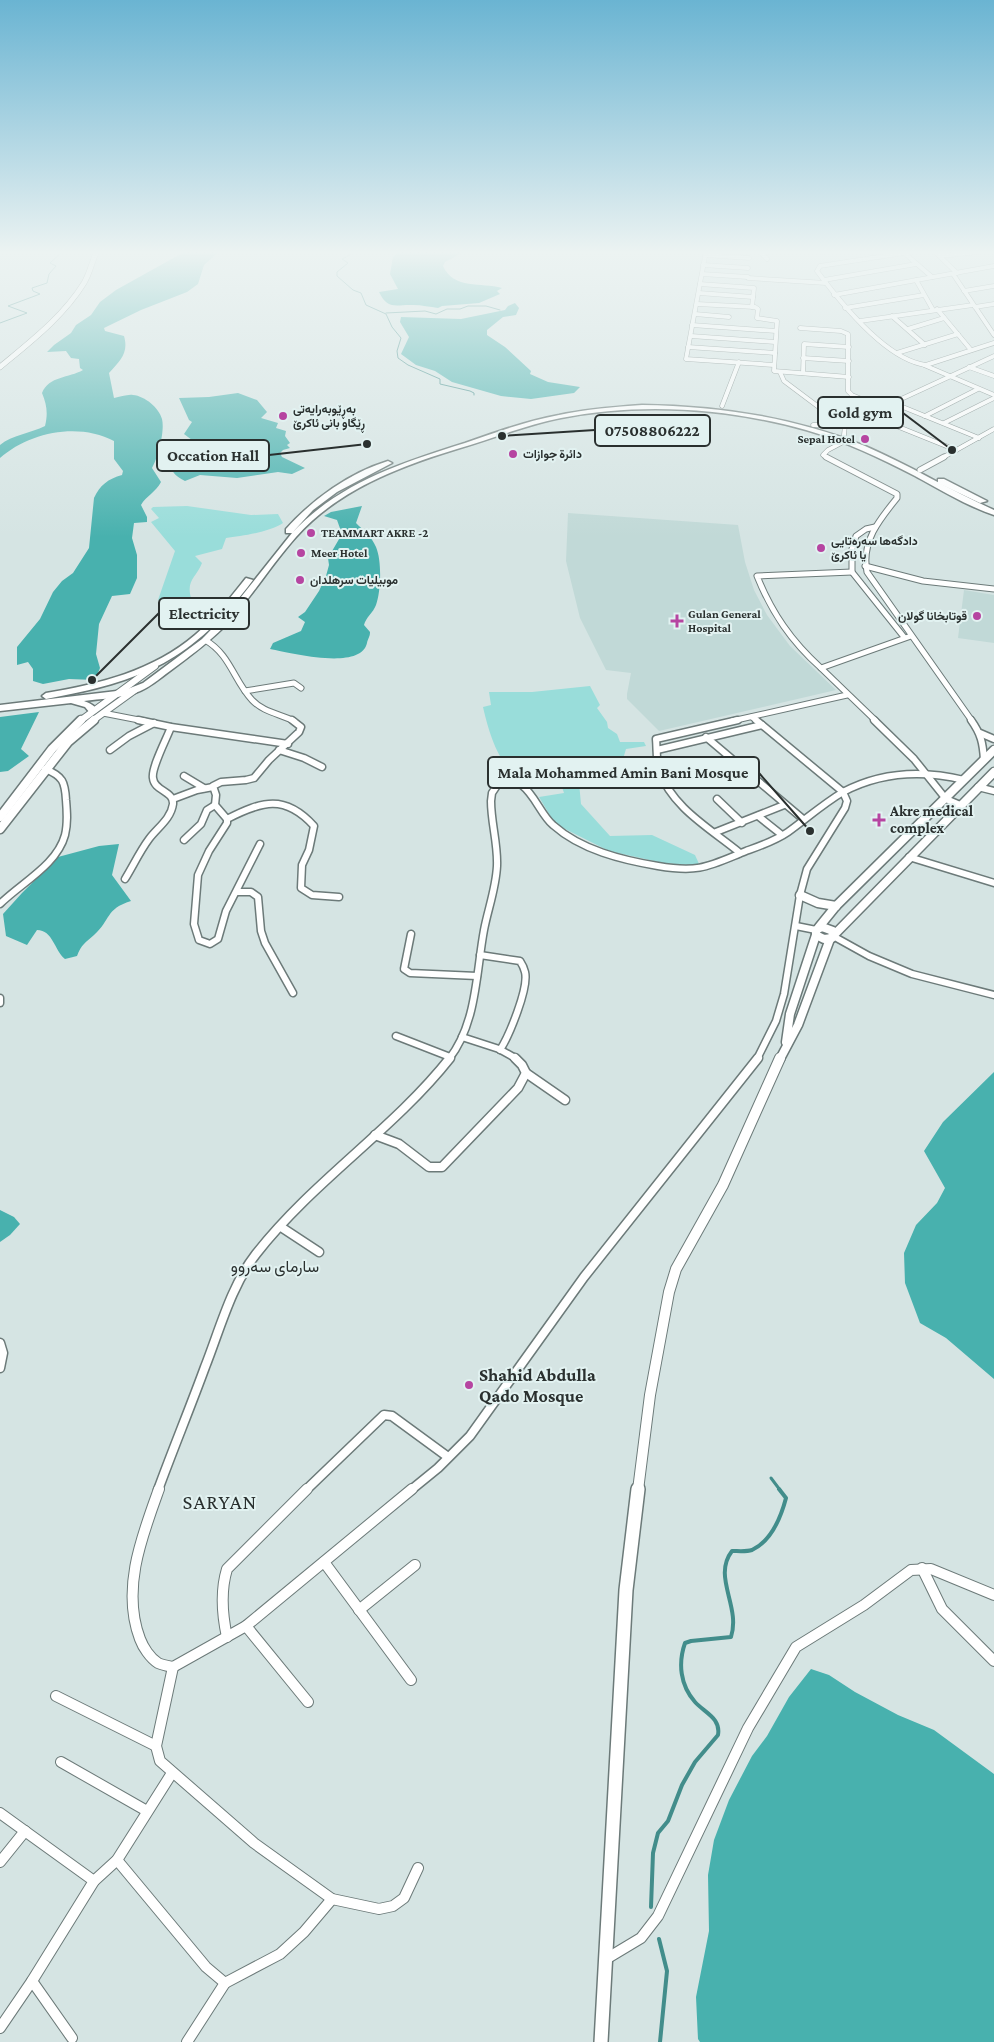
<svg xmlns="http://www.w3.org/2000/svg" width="994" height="2042" font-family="'Crimson Pro',Vazirmatn,serif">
	<rect width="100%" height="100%" fill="#d5e4e3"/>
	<g fill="#c1d9d7">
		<path d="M568 513 738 525 745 562 754 590 767 615 790 646 836 690 659 731 627 699V694L631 673 606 670 580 618 566 561Z"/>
		<path d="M964 590 994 595V643L958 638Z"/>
	</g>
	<g fill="#99ddda">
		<path d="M187 506 251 515 278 514 283 523C270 532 242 536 226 538L222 549 195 556 202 563C196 578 186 580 191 598L218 609 198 629 174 609 158 600 175 551 151 522 159 518 151 509 153 507Z"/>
		<path d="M590 686 600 705 597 708 607 722 608 728 617 734 620 742H644L646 746 626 749 623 759 625 760V767L620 768V772H578L581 804 610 836 652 835 695 855 700 866 663 863 609 851 555 824 539 797 564 793 557 772C545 772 529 775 517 772 497 766 487 724 483 707L491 705 489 692H532Z"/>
	</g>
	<g fill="#48b1ae">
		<path d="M186 251H220L204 265 198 284 187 292 141 310 104 328 105 331 124 336C129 353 120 361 109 373L114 398C120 397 128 394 133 395 145 396 159 408 162 419 165 431 158 458 152 468L161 482C156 492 146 496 141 505L147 517V522L134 523 132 538 137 555V578L130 594 112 596 99 624 96 654 100 668 95 680 69 679 43 684 33 681V669L28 662 17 665V647L40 619 53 592 62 581 73 573 89 548 94 498C100 485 108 479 122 475L123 471 114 459V441C79 422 29 432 0 458V445C12 435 31 433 45 426 48 414 47 405 42 393 49 376 69 378 83 370L80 368 79 359 71 358 66 351 47 352 54 345 71 333 76 325 91 315 100 302 116 290Z"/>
		<path d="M399 251H466L445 262 443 266C454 290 481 282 502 288L497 291 500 294 479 303 442 306 438 308C430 307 422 305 413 305 397 304 388 311 379 292L398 289 390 274 393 257Z"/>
		<path d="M515 303 519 308 516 315 503 317 487 330V335L505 347 531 371 530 374 548 382 580 387 574 393 531 399 501 396 452 382 435 371 416 365 401 354 409 337 400 322 401 317 461 319 505 310 508 306Z"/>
		<path d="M238 393 257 400 267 412 261 418 278 423 276 428 286 431 285 436 290 443 287 445 290 448 283 450 280 453 282 457 305 468 292 474 278 472 237 478 200 475 185 481C172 475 169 468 171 454L183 447 203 444 192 440 184 434 192 422 189 420 179 398 209 397Z"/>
		<path d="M362 506 356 523C363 530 372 537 376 547 382 561 381 591 376 605 373 613 366 617 364 625L370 632C370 637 368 638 367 643 361 671 291 653 270 649L273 643 301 631 305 622 298 617 305 612 319 591 326 576 329 565 328 558 342 534 337 520 324 516 331 512Z"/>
		<path d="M39 712 21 749 29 756 8 771 0 772V717Z"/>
		<path d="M119 844 112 875 131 901C105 909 111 920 94 935 86 942 81 945 77 956L65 959C54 950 53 930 37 930L27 945 6 936 3 914 22 893 58 857 99 846Z"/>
		<path d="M994 1072V1379L946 1338 920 1323 905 1283 904 1253 916 1225 937 1203 945 1188 924 1151 943 1122Z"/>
		<path d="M0 1210 14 1217 20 1224 10 1235 0 1242Z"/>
		<path d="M811 1669 829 1675 855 1692 898 1715 934 1730 994 1774V2042H700L698 2039 696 1997 709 1931 708 1875 714 1840 729 1800 752 1756 767 1736 789 1697Z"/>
	</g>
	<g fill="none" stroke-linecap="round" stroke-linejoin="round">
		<g stroke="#428d8b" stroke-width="1">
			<path d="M348 251 350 255 342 259 348 263 337 272V276L353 290 361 293 366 305 386 314 392 327 401 338 397 351 398 358 408 365 440 379V384L470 391 474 393V395"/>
			<path d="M386 313 425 311 436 314 447 309H460L468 306H486L500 310"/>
			<path d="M0 323 27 313 8 306 40 294 33 291 32 288 47 283 49 274 56 266 50 263 63 251"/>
		</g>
		<path stroke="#428d8b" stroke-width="3" d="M771 1478 780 1490"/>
		<g stroke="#428d8b" stroke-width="4">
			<path d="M651 1907 653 1853 658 1833 668 1821 682 1785 695 1762 718 1735C721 1718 705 1713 695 1702 680 1685 678 1663 685 1643L691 1641 731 1637C741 1606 712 1577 732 1551 738 1551 746 1552 752 1550 771 1541 781 1517 786 1498L779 1489"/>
			<path d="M659 1939 667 1971 660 2042"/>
		</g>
		<defs>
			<g id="minor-far4">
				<path d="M706 251 686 359 774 365"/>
				<path d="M759 251 767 259"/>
				<path d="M902 251 932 277"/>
				<path d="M934 251 957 273"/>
				<path d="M820 252 827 251"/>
				<path d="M904 253 820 266 817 271C840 302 886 360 926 365L994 343"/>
				<path d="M705 255 749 258"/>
				<path d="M940 256 987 251"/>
				<path d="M703 265 748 268"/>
				<path d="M702 274 748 277"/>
				<path d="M953 274 994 335"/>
				<path d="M748 278 826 283"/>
				<path d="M824 280 916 264"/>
				<path d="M916 280 933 310"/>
				<path d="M700 284 754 288 752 307"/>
				<path d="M964 291 994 286"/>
				<path d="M699 293 753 297"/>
				<path d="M834 295 994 266"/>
				<path d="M697 304 755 307 758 309 757 318 777 321 774 371 849 377"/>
				<path d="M975 307 994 304"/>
				<path d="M845 308 924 295"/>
				<path d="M937 309 971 350"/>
				<path d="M695 314 729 317"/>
				<path d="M892 316 925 345"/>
				<path d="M860 321 973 305"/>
				<path d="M692 325 776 331"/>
				<path d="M800 328 841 331 848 334V391L852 395 883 408"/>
				<path d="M908 329 944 318"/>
				<path d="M691 336 775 342"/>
				<path d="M688 347 775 353"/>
				<path d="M897 353 958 334"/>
				<path d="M803 358 849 361"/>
				<path d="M924 365 994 395"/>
				<path d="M969 367 994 376"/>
				<path d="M780 372 784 381 840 423"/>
				<path d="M803 373 804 344 849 347"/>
				<path d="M893 403 979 438"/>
				<path d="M722 406 739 362"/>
				<path d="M869 415 956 450"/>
				<path d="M925 416 978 389"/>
				<path d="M944 423 994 398"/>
				<path d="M813 425H845L994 356"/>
				<path d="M844 435 845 425"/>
				<path d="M828 458 823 455 828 450 845 441"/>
				<path d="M942 458 994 429"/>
			</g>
			<g id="minor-far3">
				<path d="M826 457 897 494V498C879 520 861 542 867 572L972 721"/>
				<path d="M920 470 944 457"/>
				<path d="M875 527 866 529 856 536 852 549V572L904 637"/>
				<path d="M865 566 923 581 994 589"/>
				<path d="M205 640C230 654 234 681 252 700 263 712 280 714 294 721"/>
				<path d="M821 668C791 641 772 613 757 576L852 572"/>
				<path d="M245 691 294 683 301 688"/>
				<path d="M103 713 144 721"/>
				<path d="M752 717 757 721"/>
				<path d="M732 721 847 695"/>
				<path d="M876 721 821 668 911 636"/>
			</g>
			<g id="minor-far2">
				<path d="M138 720 171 727 288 744"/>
				<path d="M738 720 656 739C657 749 656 760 659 770 672 808 711 829 740 853"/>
				<path d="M756 720 843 792"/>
				<path d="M874 720 914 759 946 799 960 805"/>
				<path d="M971 720C981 734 983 743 984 760"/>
				<path d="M980 733 994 739"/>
				<path d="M706 737 803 819"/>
				<path d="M110 750 129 736 154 723"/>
				<path d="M279 750 304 758 322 767"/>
				<path d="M657 750 762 725"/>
				<path d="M184 776 204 788"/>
				<path d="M978 787 994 791"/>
				<path d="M843 792C881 772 923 770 964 780"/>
				<path d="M173 799 197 790 213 787"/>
				<path d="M717 799 742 823"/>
				<path d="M758 816 782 835"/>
				<path d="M227 819C262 801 285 794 314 826L309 850 302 865 301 888 312 895 339 897"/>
				<path d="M716 832 784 805"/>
				<path d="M184 840 201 824 207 810 215 805"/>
				<path d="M260 844 226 911 218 939 210 944 199 940 194 924 198 875 209 851 227 823V819L215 805 216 795 213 786 221 782 246 780 254 778 269 760 299 732 301 727 292 720"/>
				<path d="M909 857 994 883"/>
				<path d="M125 879C133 866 140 851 149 839 157 828 171 819 173 804 174 791 154 791 153 778 151 768 167 738 171 727"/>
				<path d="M237 892H251L258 897 261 931 265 943 293 993"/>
				<path d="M0 904C21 883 57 865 65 835 68 823 67 812 66 800 65 782 63 776 45 769"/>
				<path d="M796 926 816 930"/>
				<path d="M411 934 404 969 410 973 477 976"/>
				<path d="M833 936 869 956 912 974 994 995"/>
				<path d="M480 955 520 961C522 964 524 968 525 972 529 988 509 1036 500 1050"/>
				<path d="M0 998V1003"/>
				<path d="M396 1036 450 1057"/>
				<path d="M462 1037 499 1049 517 1059"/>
				<path d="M449 1059C477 1023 476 973 484 930 488 909 496 888 497 866 498 844 491 823 491 801L492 793 498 784C528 770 536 811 553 825 581 850 622 860 658 866 700 873 709 866 746 851 760 846 775 841 788 832 806 819 823 804 843 792"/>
				<path d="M757 1059 776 1021 784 994 800 895 807 869 845 808 847 801 843 792"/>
			</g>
			<g id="minor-far1">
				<path d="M526 1073 565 1100"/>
				<path d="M375 1135 399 1144 429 1167H442L518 1088 526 1073 522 1065 515 1058"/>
				<path d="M281 1227 319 1252"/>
				<path d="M0 1343 3 1353 0 1368"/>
				<path d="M158 1490C173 1449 190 1408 205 1367 220 1329 231 1286 256 1254 313 1181 393 1130 450 1058"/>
				<path d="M306 1490 384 1415 392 1416 448 1457"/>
				<path d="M411 1490 438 1468 470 1436 584 1277 758 1058"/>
			</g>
			<g id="minor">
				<path d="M159 1489C142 1536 121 1589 140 1639 143 1647 150 1658 158 1663 162 1665 168 1666 173 1667L246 1626 412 1489"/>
				<path d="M324 1562 411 1680"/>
				<path d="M922 1568 942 1609 994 1661"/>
				<path d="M359 1610 415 1565"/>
				<path d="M246 1626 308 1702"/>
				<path d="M227 1637C222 1614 220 1592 227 1569L307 1489"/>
				<path d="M173 1667 156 1746 160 1761 254 1843 332 1899 379 1909 393 1906 404 1898 418 1868"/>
				<path d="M56 1696 156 1746"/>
				<path d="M61 1762 147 1811"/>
				<path d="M0 1813 94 1881"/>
				<path d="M117 1860 206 1967 225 1983 280 1954 304 1932 332 1899"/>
				<path d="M0 1862 25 1831"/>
				<path d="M606 1959 641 1938 658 1916 748 1728 796 1647 864 1605 911 1570 931 1569 994 1595"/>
				<path d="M32 1981 72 2038"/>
				<path d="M0 2028 32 1981 94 1881 117 1860 172 1773"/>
				<path d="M187 2042 225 1983"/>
			</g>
			<path id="tertiary-far4" d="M0 367C30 342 63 317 84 283 90 273 92 261 97 251"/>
			<g id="tertiary-far3">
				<path d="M80 721 155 666"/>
				<path d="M92 721 135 690"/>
			</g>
			<g id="tertiary-far2">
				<path d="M0 817 52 749 81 720"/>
				<path d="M0 829 68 742 94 720"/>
				<path d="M800 895 818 903 836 906"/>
				<path d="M819 927 836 906 994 750"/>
				<path d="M822 927 833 931 832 938 824 939 816 935V930Z"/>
				<path d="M833 936 994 772"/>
				<path d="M786 1042 790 1014 816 935"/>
				<path d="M780 1059 798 1025 830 939"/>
			</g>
			<path id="tertiary-far1" d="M638 1490 650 1395 669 1292 676 1269 723 1185 780 1058"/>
			<path id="tertiary" d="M601 2042 626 1590 638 1489"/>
			<g id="trunk">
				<path d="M642 405C718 406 794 417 865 446 909 465 950 490 994 510V515C967 506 941 490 915 476 880 458 845 441 806 430 727 408 642 402 561 418 525 425 492 439 457 449 398 467 338 490 296 537 271 565 251 598 225 626 208 643 189 657 170 671 159 679 148 689 135 693 119 698 100 699 84 701 89 703 99 707 96 713H90L85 707 71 703 0 711V705L125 690 143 683 202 639 233 607 292 533H286V529C313 499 349 473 388 461L392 463 337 492 313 510 292 533C339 483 401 463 465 443 496 432 527 421 559 415 586 409 614 407 642 405Z"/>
				<path d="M938 479H944L987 501 980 503 938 483Z"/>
				<path d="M246 578 253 580C192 661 144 681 46 699L42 696 46 693C99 684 153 671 195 635 214 619 230 598 246 578Z"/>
			</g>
		</defs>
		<use href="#minor-far4" stroke="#6c7a79" stroke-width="5"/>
		<use href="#minor-far3" stroke="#6c7a79" stroke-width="7"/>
		<use href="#minor-far2" stroke="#6c7a79" stroke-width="9"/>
		<use href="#minor-far1" stroke="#6c7a79" stroke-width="11"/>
		<use href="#minor" stroke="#6c7a79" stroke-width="12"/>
		<use href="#tertiary-far4" stroke="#6c7a79" stroke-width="6"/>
		<use href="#tertiary-far3" stroke="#6c7a79" stroke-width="8"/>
		<use href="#tertiary-far2" stroke="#6c7a79" stroke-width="11"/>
		<use href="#tertiary-far1" stroke="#6c7a79" stroke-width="12"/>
		<use href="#tertiary" stroke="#6c7a79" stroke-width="16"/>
		<use href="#trunk" stroke="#6c7a79" stroke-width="3"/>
		<use href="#minor-far4" stroke="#fff" stroke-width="4"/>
		<use href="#minor-far3" stroke="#fff" stroke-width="5"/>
		<use href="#minor-far2" stroke="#fff" stroke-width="6"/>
		<use href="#minor-far1" stroke="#fff" stroke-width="8"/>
		<use href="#minor" stroke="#fff" stroke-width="10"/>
		<use href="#tertiary-far4" stroke="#fff" stroke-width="5"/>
		<use href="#tertiary-far3" stroke="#fff" stroke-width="6"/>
		<use href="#tertiary-far2" stroke="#fff" stroke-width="8"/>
		<use href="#tertiary-far1" stroke="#fff" stroke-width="10"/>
		<use href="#tertiary" stroke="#fff" stroke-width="13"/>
		<use href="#trunk" fill="#fff" fill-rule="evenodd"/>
	</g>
	<linearGradient id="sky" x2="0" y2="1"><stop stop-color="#6ab4d2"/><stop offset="0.47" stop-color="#ecf3f2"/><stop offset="1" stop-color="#ecf3f2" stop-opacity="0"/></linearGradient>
	<rect width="994" height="537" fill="url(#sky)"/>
	<g fill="#b645a1" stroke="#e2f2f1" stroke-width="2">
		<circle cx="283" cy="416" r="5"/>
		<circle cx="865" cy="439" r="5"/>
		<circle cx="513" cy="454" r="5"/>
		<circle cx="311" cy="533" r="5"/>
		<circle cx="821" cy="548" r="5"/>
		<circle cx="301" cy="553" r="5"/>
		<circle cx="300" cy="580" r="5"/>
		<circle cx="977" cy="616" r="5"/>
		<path d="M674.5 613.5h5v5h5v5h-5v5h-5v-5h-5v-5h5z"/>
		<path d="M876.5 812.5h5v5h5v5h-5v5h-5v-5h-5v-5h5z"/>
		<circle cx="469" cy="1385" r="5"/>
	</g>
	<g text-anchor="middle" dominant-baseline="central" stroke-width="4" stroke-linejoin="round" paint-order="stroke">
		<g font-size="12" font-weight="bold" fill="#2a302f" stroke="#e2f2f1" text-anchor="start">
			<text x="293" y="409">بەڕێوبەرایەتی<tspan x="293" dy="14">ڕێگاو بانی ئاکرێ</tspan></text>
			<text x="855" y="439" text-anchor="end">Sepal Hotel</text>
			<text x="523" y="454">دائرة جوازات</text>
			<text x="321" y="533">TEAMMART AKRE -2</text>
			<text x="831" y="541">دادگەها سەرەتایی<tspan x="831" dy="14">یا ئاکرێ</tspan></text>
			<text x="311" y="553">Meer Hotel</text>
			<text x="310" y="580">موبيليات سرهلدان</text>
			<text x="688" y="614">Gulan General<tspan x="688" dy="14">Hospital</tspan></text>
			<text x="967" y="616" text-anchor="end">قوتابخانا گولان</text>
		</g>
		<g font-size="15" font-weight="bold" fill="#2a302f" stroke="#e2f2f1" text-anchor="start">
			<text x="890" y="811">Akre medical<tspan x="890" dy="17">complex</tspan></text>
		</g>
		<g font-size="16" fill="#2a302f" stroke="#e2f2f1">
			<text x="275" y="1266">سارمای سەروو</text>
		</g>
		<g font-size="18" font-weight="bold" fill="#2a302f" stroke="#e2f2f1" text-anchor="start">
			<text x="479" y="1375">Shahid Abdulla<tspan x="479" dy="21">Qado Mosque</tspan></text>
		</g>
		<g font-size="21" letter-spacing="1" fill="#2a302f" stroke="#e2f2f1">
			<text x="220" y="1502">SARYAN</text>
		</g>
	</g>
	<path fill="none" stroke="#2a302f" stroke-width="2" d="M952 450L903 413M502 436L595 430M367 444L269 455M92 680L159 613M810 831L759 773"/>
	<g fill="#2a302f" stroke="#e2f2f1" stroke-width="2">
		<circle cx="952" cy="450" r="5"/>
		<circle cx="502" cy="436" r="5"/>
		<circle cx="367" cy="444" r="5"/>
		<circle cx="92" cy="680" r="5"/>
		<circle cx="810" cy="831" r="5"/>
	</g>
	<g fill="#e2f2f1" stroke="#2a302f" stroke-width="2">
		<rect x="818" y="397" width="85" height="31" rx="5"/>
		<rect x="595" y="415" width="115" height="31" rx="5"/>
		<rect x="157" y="440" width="112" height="31" rx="5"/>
		<rect x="159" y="598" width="90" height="31" rx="5"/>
		<rect x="488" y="757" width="271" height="31" rx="5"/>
	</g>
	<g font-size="16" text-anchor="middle" font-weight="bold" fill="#2a302f">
		<text x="860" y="418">Gold gym</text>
		<text x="652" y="436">07508806222</text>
		<text x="213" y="461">Occation Hall</text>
		<text x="204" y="619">Electricity</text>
		<text x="623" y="778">Mala Mohammed Amin Bani Mosque</text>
	</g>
</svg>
